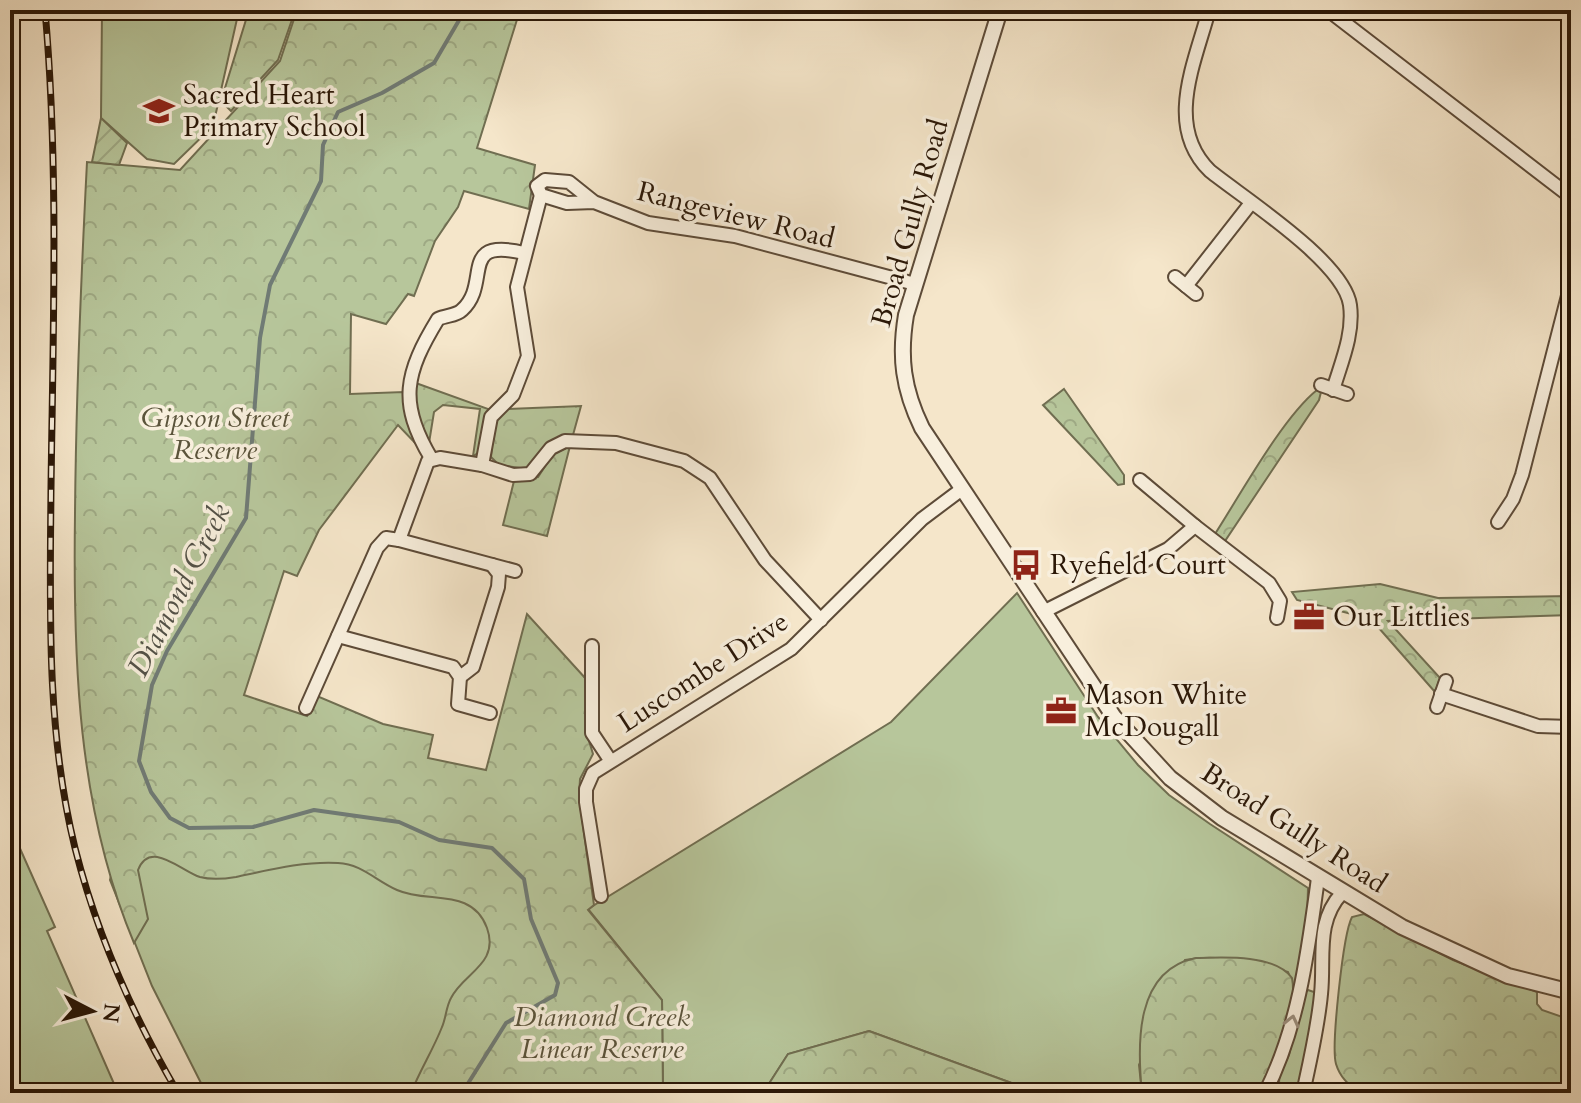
<svg xmlns="http://www.w3.org/2000/svg" width="1581" height="1103" font-family="Cardo,serif">
	<defs>
		<pattern id="forest-crowns" width="20" height="18" patternUnits="userSpaceOnUse" patternTransform="scale(2)"><rect width="20" height="18" fill="#b7c69b"/><path d="M2 6a3 3 0 1 1 6 0M12 15a3 3 0 1 1 6 0" fill="none" stroke="#9ea984"/></pattern>
		<pattern id="garden-furrows" width="10" height="10" patternUnits="userSpaceOnUse" patternTransform="scale(2)"><rect width="10" height="10" fill="#b7c69b"/><path d="M-1 1l2-2M0 10L10 0M9 11l2-2" fill="none" stroke="#9ea984"/></pattern>
	</defs>
	<rect width="100%" height="100%" fill="#f5e6ca"/>
	<filter id="stains"><feTurbulence type="fractalNoise" baseFrequency=".0025" numOctaves="4"/><feColorMatrix values="0 0 0 0 .2 0 0 0 0 .09 0 0 0 0 .02 0 0 0 .5 -.17"/></filter>
	<radialGradient id="worn" r=".72"><stop offset=".6" stop-color="#630" stop-opacity="0"/><stop offset="1" stop-color="#630" stop-opacity=".3"/></radialGradient>
	<g fill="#b7c69b" stroke="#706e51" stroke-width="2">
		<path d="M102 10H239L213 126 174 164 147 159 101 118Z"/>
		<path d="M1017 593 1098 717 1138 765 1169 795 1210 824 1308 888 1307 925 1283 1046 1293 985 1288 972C1253 963 1221 953 1185 960L1139 1065 1142 1093H1039L869 1031 788 1054 763 1093H663L662 1000 588 909 891 722Z"/>
		<path d="M139 761 524 879 462 1093H206L152 986 110 880Z"/>
		<path d="M18 844 55 927 47 931 115 1086 111 1093H10V852Z"/>
		<path d="M1308 990 1314 992 1316 999 1299 1093H1279L1278 1078 1289 1055 1303 995Z"/>
	</g>
	<g fill="url(#forest-crowns)" stroke="#706e51" stroke-width="2">
		<path d="M249 10 295 11 278 60 231 111 221 101Z"/>
		<path d="M297 10H520L477 148 535 165 529 209 464 191 458 207 435 241 414 296 408 294 386 324 351 314 350 394 404 392 407 422 419 447 398 425 319 530 297 576 284 571 244 695 307 716 317 696 383 724 433 735 428 758 486 770 527 614 586 679V731L593 754 580 779 579 797 594 905 588 910 662 1000 663 1093H411C420 1070 433 1050 442 1027 446 1018 446 1007 451 998 463 973 500 964 487 928 472 887 428 904 397 890 376 881 362 864 338 863 304 861 269 870 236 877 224 879 211 880 200 877 181 871 150 839 138 870L148 919 134 943C77 807 73 659 75 514 76 396 81 279 87 162L180 170 280 61Z"/>
		<path d="M413 382 491 410 478 453 473 456 480 409 443 405 434 412 429 443 434 452 419 430Z"/>
		<path d="M1064 389 1124 475V484L1118 485 1043 405Z"/>
		<path d="M1317 390 1321 392 1319 400 1225 541 1215 534C1240 495 1283 417 1317 390Z"/>
		<path d="M581 406 573 435 552 440 527 469 499 465 491 457 494 420 505 409Z"/>
		<path d="M570 446 547 536 503 525 514 481 538 477 553 454Z"/>
		<path d="M1380 584 1438 598 1571 596V615L1388 621 1440 678 1435 692 1371 619 1297 600 1292 592Z"/>
		<path d="M1364 914 1453 960 1537 992V1004L1542 1010 1571 1020V1093H1358C1348 1084 1340 1077 1336 1064 1331 1047 1343 934 1352 917Z"/>
		<path d="M1196 958C1223 957 1275 954 1292 978 1298 1009 1277 1056 1279 1093H1142C1137 1044 1135 970 1196 958Z"/>
		<path d="M869 1031 1039 1093H763L788 1054Z"/>
	</g>
	<path fill="url(#garden-furrows)" stroke="#706e51" stroke-width="2" d="M101 118 127 143 119 165 92 162Z"/>
	<g fill="none" stroke-linecap="round" stroke-linejoin="round">
		<path stroke="#707b75" stroke-width="4" d="M462 1093 506 1023 555 995 558 983 531 919 524 879 492 848 439 840 399 822 314 810 253 827 189 828 170 818 151 792 139 761 152 685 167 651 246 518 260 338 270 285 321 181 323 145 338 112 382 93 434 63 465 10"/>
		<defs>
			<g id="minor">
				<path d="M1209 10C1195 63 1164 126 1210 171 1245 199 1344 262 1350 305 1354 334 1341 363 1333 390"/>
				<path d="M1328 10 1571 197"/>
				<path d="M594 202 567 203 541 195 537 186 545 180 569 182 594 202 648 223 735 236 915 284"/>
				<path d="M1175 277 1196 294"/>
				<path d="M1186 286 1251 203"/>
				<path d="M1321 385 1347 394"/>
				<path d="M431 458C398 403 405 373 438 319 446 315 456 316 462 310 492 283 457 237 524 253"/>
				<path d="M482 465 513 475 530 474 551 448 565 441 616 443 684 461 710 478 765 560 821 620"/>
				<path d="M1140 480 1195 526"/>
				<path d="M1498 522 1513 499 1522 475 1571 284"/>
				<path d="M399 540 515 571"/>
				<path d="M1043 612 1168 549 1195 526 1269 583 1280 601 1277 618"/>
				<path d="M338 636 453 667 460 677 458 704 490 713"/>
				<path d="M592 646V733L610 760"/>
				<path d="M460 677 473 667 498 587 499 574 492 565"/>
				<path d="M1441 694 1538 726 1571 727"/>
				<path d="M1437 707 1446 681"/>
				<path d="M306 708 377 548 386 538 399 540 428 461 440 458 482 465 491 417 513 395 528 356 517 287 541 195"/>
				<path d="M601 896 586 802V789L593 773 791 649 922 519 962 489"/>
				<path d="M1265 1093C1299 1026 1308 951 1318 878"/>
				<path d="M1303 1093C1310 1061 1318 1027 1321 994 1325 958 1315 922 1342 893"/>
			</g>
			<path id="tertiary" d="M1000 10 906 315C899 357 903 389 922 428L1114 717 1170 778 1222 818 1402 927 1508 976 1571 992"/>
		</defs>
		<use href="#minor" stroke="#5d4b38" stroke-width="16"/>
		<use href="#tertiary" stroke="#5d4b38" stroke-width="18"/>
		<use href="#minor" stroke="#f8efdd" stroke-width="12"/>
		<use href="#tertiary" stroke="#f8efdd" stroke-width="14"/>
		<defs>
			<path id="rail" d="M45 10C59 168 53 329 51 488 50 609 46 730 75 848 97 935 133 1016 178 1093"/>
		</defs>
		<use href="#rail" stroke="#2a1707" stroke-width="7"/>
		<use href="#rail" stroke="#f8efdd" stroke-width="4" stroke-dasharray="12" stroke-linecap="butt"/>
	</g>
	<defs><path id="oneway-chevron" d="M-2-3.5L2.5 0L-2 3.5" fill="none" stroke-width="1.6" stroke-linecap="round" stroke-linejoin="round" transform="scale(2)"/></defs>
	<use stroke="#9b8e7d" href="#oneway-chevron" transform="translate(1292 1021) rotate(-77)"/>
	<defs>
		<symbol id="school-bare" viewBox="-9 -9 18 18"><path d="M0-5L7-2L0 1L-7-2ZM-4 1L0 2.5L4 1V4Q0 6-4 4Z" fill="#8f2418" stroke="#f8efdd" stroke-width="2.5" paint-order="stroke"/></symbol>
		<symbol id="bus-bare" viewBox="-9 -9 18 18"><path d="M-5-6H5V4H4V6H2V4H-2V6H-4V4H-5ZM-3.5-4V0h7V-4ZM-3.5 1.2v1.5H-2V1.2ZM2 1.2v1.5H3.5V1.2Z" fill="#8f2418" stroke="#f8efdd" stroke-width="2.5" paint-order="stroke"/></symbol>
		<symbol id="office-bare" viewBox="-9 -9 18 18"><path d="M-6-3h4V-5.5h4V-3h4V5H-6ZM-1-4.5V-3h2v-1.5ZM-6 0V1H6V0Z" fill="#8f2418" stroke="#f8efdd" stroke-width="2.5" paint-order="stroke"/></symbol>
	</defs>
	<g fill-rule="evenodd">
		<use href="#school-bare" x="137" y="89" width="44" height="44"/>
		<use href="#bus-bare" x="1004" y="543" width="44" height="44"/>
		<use href="#office-bare" x="1287" y="595" width="44" height="44"/>
		<use href="#office-bare" x="1039" y="689" width="44" height="44"/>
	</g>
	<g text-anchor="middle" dominant-baseline="central" stroke-width="7" stroke-linejoin="round" paint-order="stroke">
		<g font-size="28" fill="#2a1707" stroke="#f8efdd" text-anchor="start">
			<text x="183" y="95">Sacred Heart<tspan x="183" dy="32">Primary School</tspan></text>
			<text x="1050" y="565">Ryefield Court</text>
			<text x="1333" y="617">Our Littlies</text>
			<text x="1085" y="695">Mason White<tspan x="1085" dy="32">McDougall</tspan></text>
		</g>
		<g font-size="28" fill="#2a1707" stroke="#f8efdd">
			<text transform="translate(736 215) rotate(14)">Rangeview Road</text>
			<text transform="translate(910 223) rotate(-74)">Broad Gully Road</text>
			<text transform="translate(703 672) rotate(-33)">Luscombe Drive</text>
			<text transform="translate(1294 828) rotate(33)">Broad Gully Road</text>
		</g>
		<g font-size="28" font-style="italic" fill="#5b543b" stroke="#f8efdd">
			<text x="215" y="418">Gipson Street<tspan x="215" dy="32">Reserve</tspan></text>
			<text x="602" y="1017">Diamond Creek<tspan x="602" dy="32">Linear Reserve</tspan></text>
		</g>
		<g font-size="30" font-style="italic" fill="#535147" stroke="#f8efdd">
			<text transform="translate(179 590) rotate(-63)">Diamond Creek</text>
		</g>
	</g>
	<rect width="1581" height="1103" fill="none" stroke="#f5e6ca" stroke-width="40"/>
	<rect x="12" y="12" width="1557" height="1079" fill="none" stroke="#2a1707" stroke-width="4"/>
	<rect x="20" y="20" width="1541" height="1063" fill="none" stroke="#2a1707" stroke-width="2"/>
	<g transform="translate(92 1011) rotate(96)" stroke="#f8efdd" stroke-width="6" paint-order="stroke">
	<path d="M0-6L14 30L0 20L-14 30Z" fill="#2a1707"/>
	<text y="-12" font-size="22" font-weight="bold" text-anchor="middle" fill="#2a1707">N</text>
	</g>
	<rect width="100%" height="100%" filter="url(#stains)"/>
	<rect width="100%" height="100%" fill="url(#worn)"/>
</svg>
